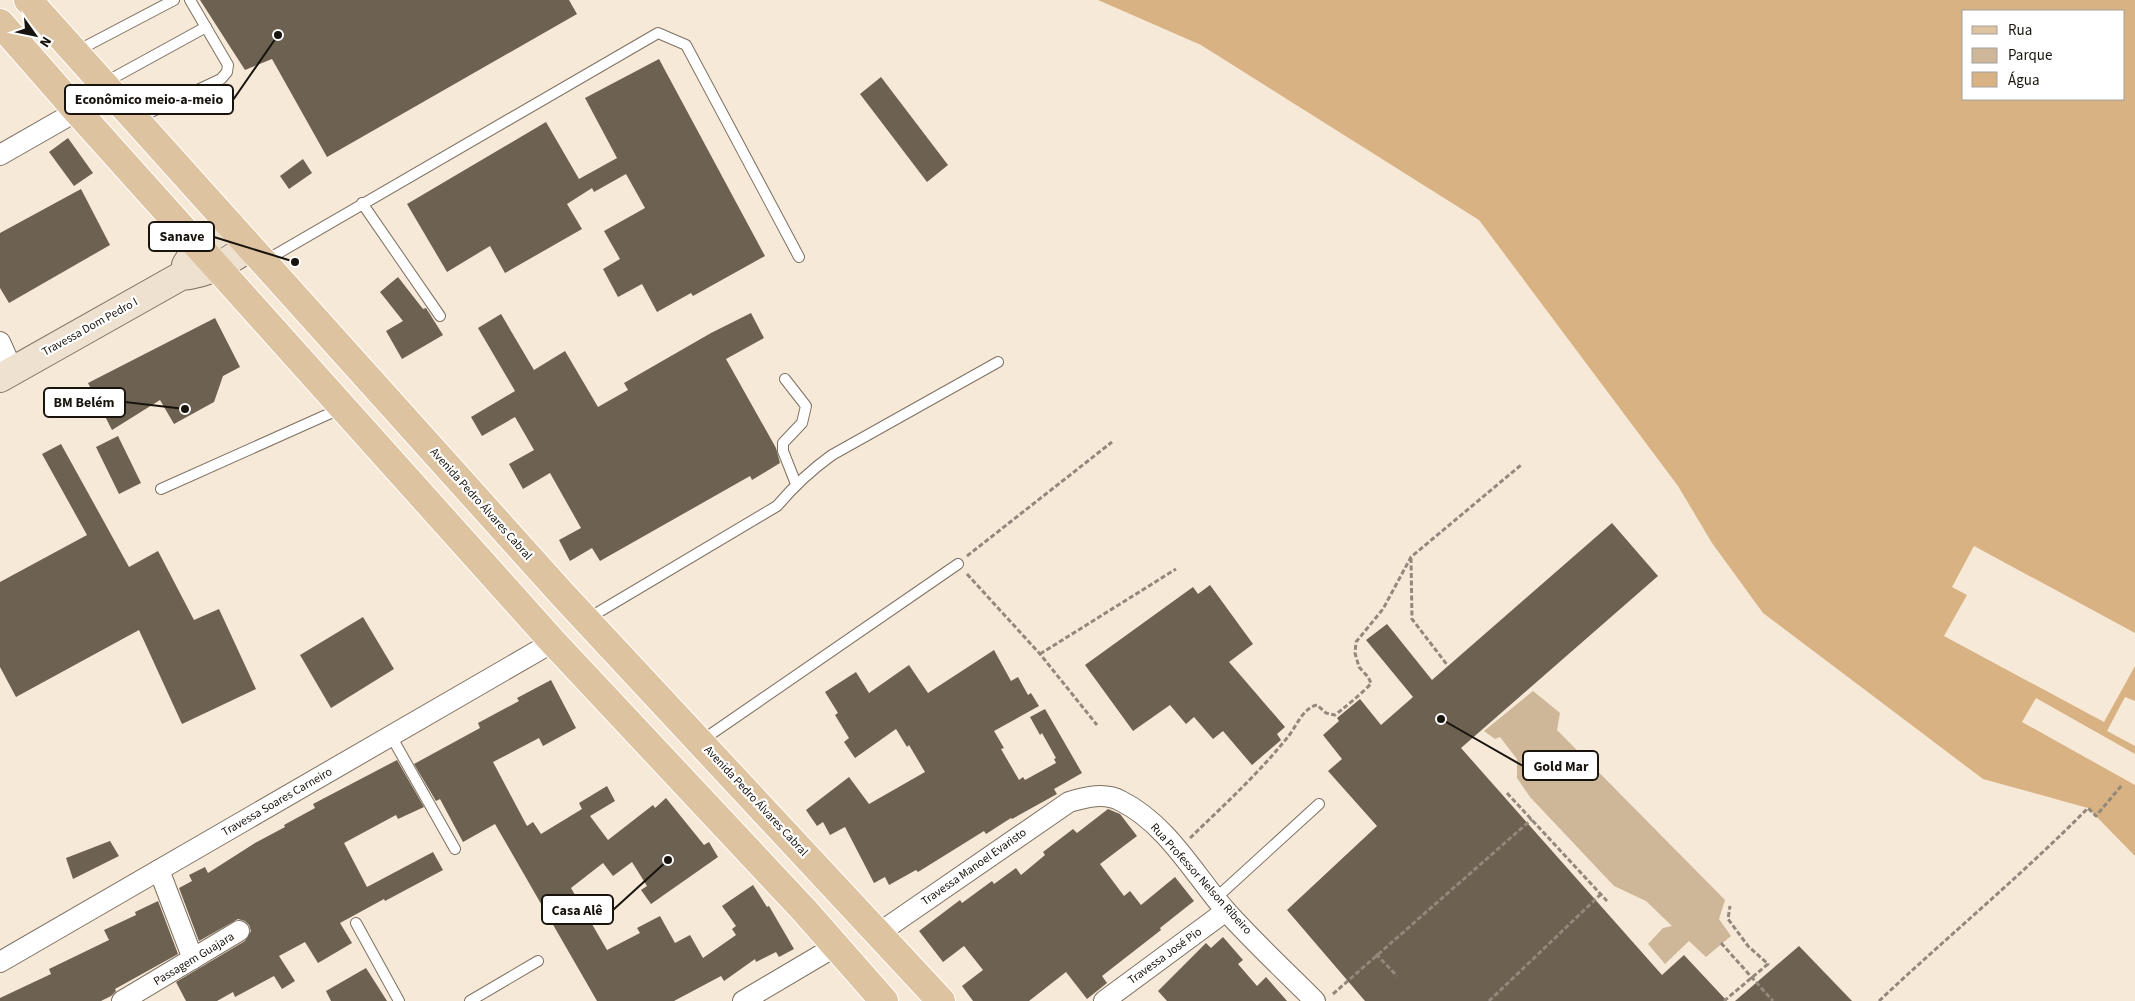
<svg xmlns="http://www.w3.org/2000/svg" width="2135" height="1001" font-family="'Source Sans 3',sans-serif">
	<rect width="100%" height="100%" fill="#f7e9d8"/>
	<path fill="#ceb699" d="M1533 691 1560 713 1557 730 1725 900 1719 919 1731 936 1706 957 1689 941 1665 964 1648 944 1663 928 1672 926 1646 901 1614 886 1530 797 1517 778V759L1500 737 1495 739 1484 731Z"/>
	<path fill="#d9b283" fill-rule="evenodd" d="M1098 0H2135V856L2088 808 1983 779 1763 613 1712 543 1678 486 1479 220 1201 45ZM1964 11H2124V99H1964Z"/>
	<g fill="#f7e9d8">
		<path d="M1974 546 2135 633V666L2104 722 1944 636 1967 595 1952 587Z"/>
		<path d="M2125 697 2135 701V746L2107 731Z"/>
		<path d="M2036 698 2135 754V785L2022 722Z"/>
	</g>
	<g fill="#6d6152">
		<path d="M200 0H569L577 14 327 157 272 59 245 70Z"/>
		<path d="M659 59 765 256 693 296 691 293 657 312 642 284 618 297 603 269 620 259 604 231 645 208 626 174 594 192 592 188 567 204 582 229 505 273 490 246 447 272 407 204 546 122 579 179 617 158 585 98Z"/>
		<path d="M881 77 948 165 927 182 860 94Z"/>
		<path d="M68 138 93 173 74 186 49 152Z"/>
		<path d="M303 159 312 173 289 189 280 176Z"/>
		<path d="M81 189 110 245 9 303 0 288V233Z"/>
		<path d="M398 277 423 309 426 308 443 335 402 359 386 331 403 321 380 292Z"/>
		<path d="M751 313 764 338 726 359 776 448 780 463 752 480 750 476 600 561 592 548 570 561 559 540 581 528 550 473 523 489 509 464 534 450 515 417 482 436 471 417 515 391 478 328 501 314 534 370 565 351 598 407 628 390 624 383 711 333Z"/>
		<path d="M215 318 240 367 223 376 214 402 174 424 160 400 112 430 88 383Z"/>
		<path d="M118 436 141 483 119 494 96 447Z"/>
		<path d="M61 444 129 567 158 551 194 620 219 609 256 689 182 724 139 630 16 697 0 667V582L87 535 42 454Z"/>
		<path d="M1612 523 1658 576 1461 748 1662 975 1684 955 1727 1001H1365L1287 910 1377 826 1328 771 1342 759 1323 735 1339 721 1337 718 1360 699 1381 725 1413 697 1366 640 1387 624 1432 680Z"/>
		<path d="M1210 585 1253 644 1229 662 1285 727 1277 734 1281 740 1252 765 1223 731 1213 739 1194 717 1186 724 1170 705 1133 731 1085 665 1193 587 1198 594Z"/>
		<path d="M363 617 394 669 331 708 300 655Z"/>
		<path d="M994 650 1011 681 1018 677 1028 695 1031 693 1039 706 994 731 1004 748 1001 749 1019 780 1023 777 1025 780 1056 763 1054 759 1056 758 1042 733 1040 735 1030 717 1045 709 1082 773 1054 789 1057 794 1012 819 1011 818 986 834 984 831 918 872 916 870 889 885 885 877 874 883 845 827 830 835 823 822 817 826 806 810 849 777 869 804 925 772 909 745 907 747 896 729 855 758 844 742 849 738 835 715 838 713 825 692 856 672 869 693 909 665 928 693Z"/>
		<path d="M551 680 576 728 543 746 539 738 493 762 527 826 533 822 541 834 582 809 579 803 607 786 615 801 590 816 608 840 653 805 655 808 666 798 704 845 709 842 718 857 651 904 641 890 647 886 632 862 613 876 603 863 571 888 607 950 640 933 637 928 660 916 675 943 690 935 703 958 736 935 732 929 736 926 722 906 753 885 767 907 769 906 794 949 779 957 776 952 756 962 755 959 724 981 721 976 674 1001H597L495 824 463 842 440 799 436 801 414 764 480 728 478 723 519 701 517 698Z"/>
		<path d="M397 760 424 807 398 819 396 815 344 843 367 887 433 852 443 870 385 901 384 899 340 923 352 943 318 963 305 942 279 956 295 981 282 989 274 976 235 997 233 992 217 1001H186L176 982 245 941 251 931 249 925 245 921 238 919 199 941 179 888 192 881 189 875 205 867 208 873 255 843 285 827 284 825 315 808 313 804Z"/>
		<path d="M1108 809 1120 814 1137 836 1100 864 1124 896 1130 891 1141 905 1175 877 1194 901 1160 928 1161 930 1102 976 1107 983 1087 999 1066 972 1029 1001H973L962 986 983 970 964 946 943 962 919 931 960 900 962 903 992 881 994 884 1016 868 1021 875 1045 855 1043 852 1073 829 1077 833Z"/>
		<path d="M110 841 119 856 73 879 66 858Z"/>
		<path d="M158 901 178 954 115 989 116 991 111 996 101 1001H0V998L51 974 49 969 109 940 104 930 136 915 135 912Z"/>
		<path d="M1223 937 1243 960 1238 964 1257 986 1266 977 1287 1001H1167L1158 991 1206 943 1211 948Z"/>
		<path d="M1799 946 1852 1001H1735Z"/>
		<path d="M366 968 387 1001H331L326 991Z"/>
	</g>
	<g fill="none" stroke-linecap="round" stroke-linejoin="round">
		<defs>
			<g id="lane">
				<path d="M75 52 174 0"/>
				<path d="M104 83 206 27"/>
				<path d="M136 119 221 79 227 72 228 65 190 0"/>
				<path d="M362 203 440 316"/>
				<path d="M263 262 658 33 686 45 799 257"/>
				<path d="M785 379 806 406 802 423 783 443V451L796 484"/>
				<path d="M161 489 342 408"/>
				<path d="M587 619 777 506C794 486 811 470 832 455L998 362"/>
				<path d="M391 736 455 849"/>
				<path d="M701 741 958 564"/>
				<path d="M1216 898 1319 804"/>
				<path d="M356 923 399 1001"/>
				<path d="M470 1001 538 961"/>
			</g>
			<g id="street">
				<path d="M0 155 77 111"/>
				<path d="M0 342 13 371"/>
				<path d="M159 870 193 959"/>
				<path d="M879 933 1069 802C1086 797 1105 792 1121 801 1167 824 1194 874 1226 911 1254 942 1285 971 1315 1001"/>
				<path d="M0 962 553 642"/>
				<path d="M122 1001 239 931"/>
				<path d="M743 1001 836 946"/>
				<path d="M1104 1001 1226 911"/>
			</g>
			<g id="secondary">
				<path d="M186 265 198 246 230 225"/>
				<path d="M0 378 181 276C208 274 227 262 249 247"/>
			</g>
			<g id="primary">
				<path d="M28 0 563 595 941 1001"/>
				<path d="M0 23 77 111 553 642 804 910 884 1001"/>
			</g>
		</defs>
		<use href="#lane" stroke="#7e7162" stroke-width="12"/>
		<use href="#street" stroke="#7e7162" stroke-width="22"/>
		<use href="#secondary" stroke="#7e7162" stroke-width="30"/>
		<use href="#primary" stroke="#fff" stroke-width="30"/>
		<g stroke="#92887c" stroke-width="3" stroke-dasharray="5 2.5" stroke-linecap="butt">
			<path d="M967 556 1112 442"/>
			<path d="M1411 558 1412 619 1448 666"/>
			<path d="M967 574 1040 654 1097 725"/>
			<path d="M1040 654 1176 569"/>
			<path d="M1507 793 1607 901"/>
			<path d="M1190 838C1223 806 1258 774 1287 738 1296 728 1302 708 1317 705L1326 713 1335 715C1340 711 1369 688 1371 683L1368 677 1359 667 1355 653 1356 642 1383 609 1411 557 1521 465"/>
			<path d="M1721 943 1773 1001"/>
			<path d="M1376 954 1397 976"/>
			<path d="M1333 994 1532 819"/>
			<path d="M1489 1001 1601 894"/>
			<path d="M1724 1001 1768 964 1748 946 1728 919 1730 906"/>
			<path d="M1879 1001C1948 936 2021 876 2088 808L2096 816 2122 785"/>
		</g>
		<use href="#lane" stroke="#fff" stroke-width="10"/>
		<use href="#street" stroke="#fff" stroke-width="20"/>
		<use href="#secondary" stroke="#eee1d0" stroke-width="28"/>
		<use href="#primary" stroke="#dec3a0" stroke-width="28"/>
	</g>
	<g text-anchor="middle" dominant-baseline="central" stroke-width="4.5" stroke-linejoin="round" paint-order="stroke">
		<g font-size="12" fill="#18130d" stroke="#fff">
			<text transform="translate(90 327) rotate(-29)">Travessa Dom Pedro I</text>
			<text transform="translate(481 504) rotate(48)">Avenida Pedro Álvares Cabral</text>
			<text transform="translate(756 801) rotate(47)">Avenida Pedro Álvares Cabral</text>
			<text transform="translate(277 802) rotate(-30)">Travessa Soares Carneiro</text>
			<text transform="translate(974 867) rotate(-35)">Travessa Manoel Evaristo</text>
			<text transform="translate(1201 879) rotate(48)">Rua Professor Nelson Ribeiro</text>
			<text transform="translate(1165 956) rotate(-36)">Travessa José Pio</text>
			<text transform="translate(194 959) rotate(-31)">Passagem Guajara</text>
		</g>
	</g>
	<path fill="none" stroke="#18130d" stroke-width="2" d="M278 35L233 100M295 262L214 237M185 409L125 402M1441 719L1523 766M668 860L613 910"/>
	<g fill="#18130d" stroke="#fff" stroke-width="2">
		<circle cx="278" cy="35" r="5"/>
		<circle cx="295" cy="262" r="5"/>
		<circle cx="185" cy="409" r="5"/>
		<circle cx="1441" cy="719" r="5"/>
		<circle cx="668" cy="860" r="5"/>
	</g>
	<g fill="#fff" stroke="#18130d" stroke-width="2">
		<rect x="65" y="85" width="168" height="29" rx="5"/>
		<rect x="149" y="222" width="65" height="29" rx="5"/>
		<rect x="44" y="388" width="81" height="29" rx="5"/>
		<rect x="1523" y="751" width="75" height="29" rx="5"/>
		<rect x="542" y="895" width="71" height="29" rx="5"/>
	</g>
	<g font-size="14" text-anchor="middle" font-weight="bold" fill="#18130d">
		<text x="149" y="104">Econômico meio-a-meio</text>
		<text x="182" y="241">Sanave</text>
		<text x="84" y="407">BM Belém</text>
		<text x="1561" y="771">Gold Mar</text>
		<text x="577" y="915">Casa Alê</text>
	</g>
	<rect x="1962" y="10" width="162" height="90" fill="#ffffff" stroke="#a3a19e"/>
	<rect x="1972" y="26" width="25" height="8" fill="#dec3a0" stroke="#a3a19e"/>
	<text x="2008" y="35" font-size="15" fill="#18130d">Rua</text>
	<rect x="1972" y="48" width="25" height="15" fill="#ceb699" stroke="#a3a19e"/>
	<text x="2008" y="60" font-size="15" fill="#18130d">Parque</text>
	<rect x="1972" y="72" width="25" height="15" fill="#d9b283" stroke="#a3a19e"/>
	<text x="2008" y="85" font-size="15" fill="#18130d">Água</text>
	<g transform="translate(35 35) rotate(123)" stroke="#ffffff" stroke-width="4" paint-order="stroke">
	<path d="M0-4L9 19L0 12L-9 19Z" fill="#18130d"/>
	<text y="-8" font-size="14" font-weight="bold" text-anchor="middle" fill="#18130d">N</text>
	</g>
</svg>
